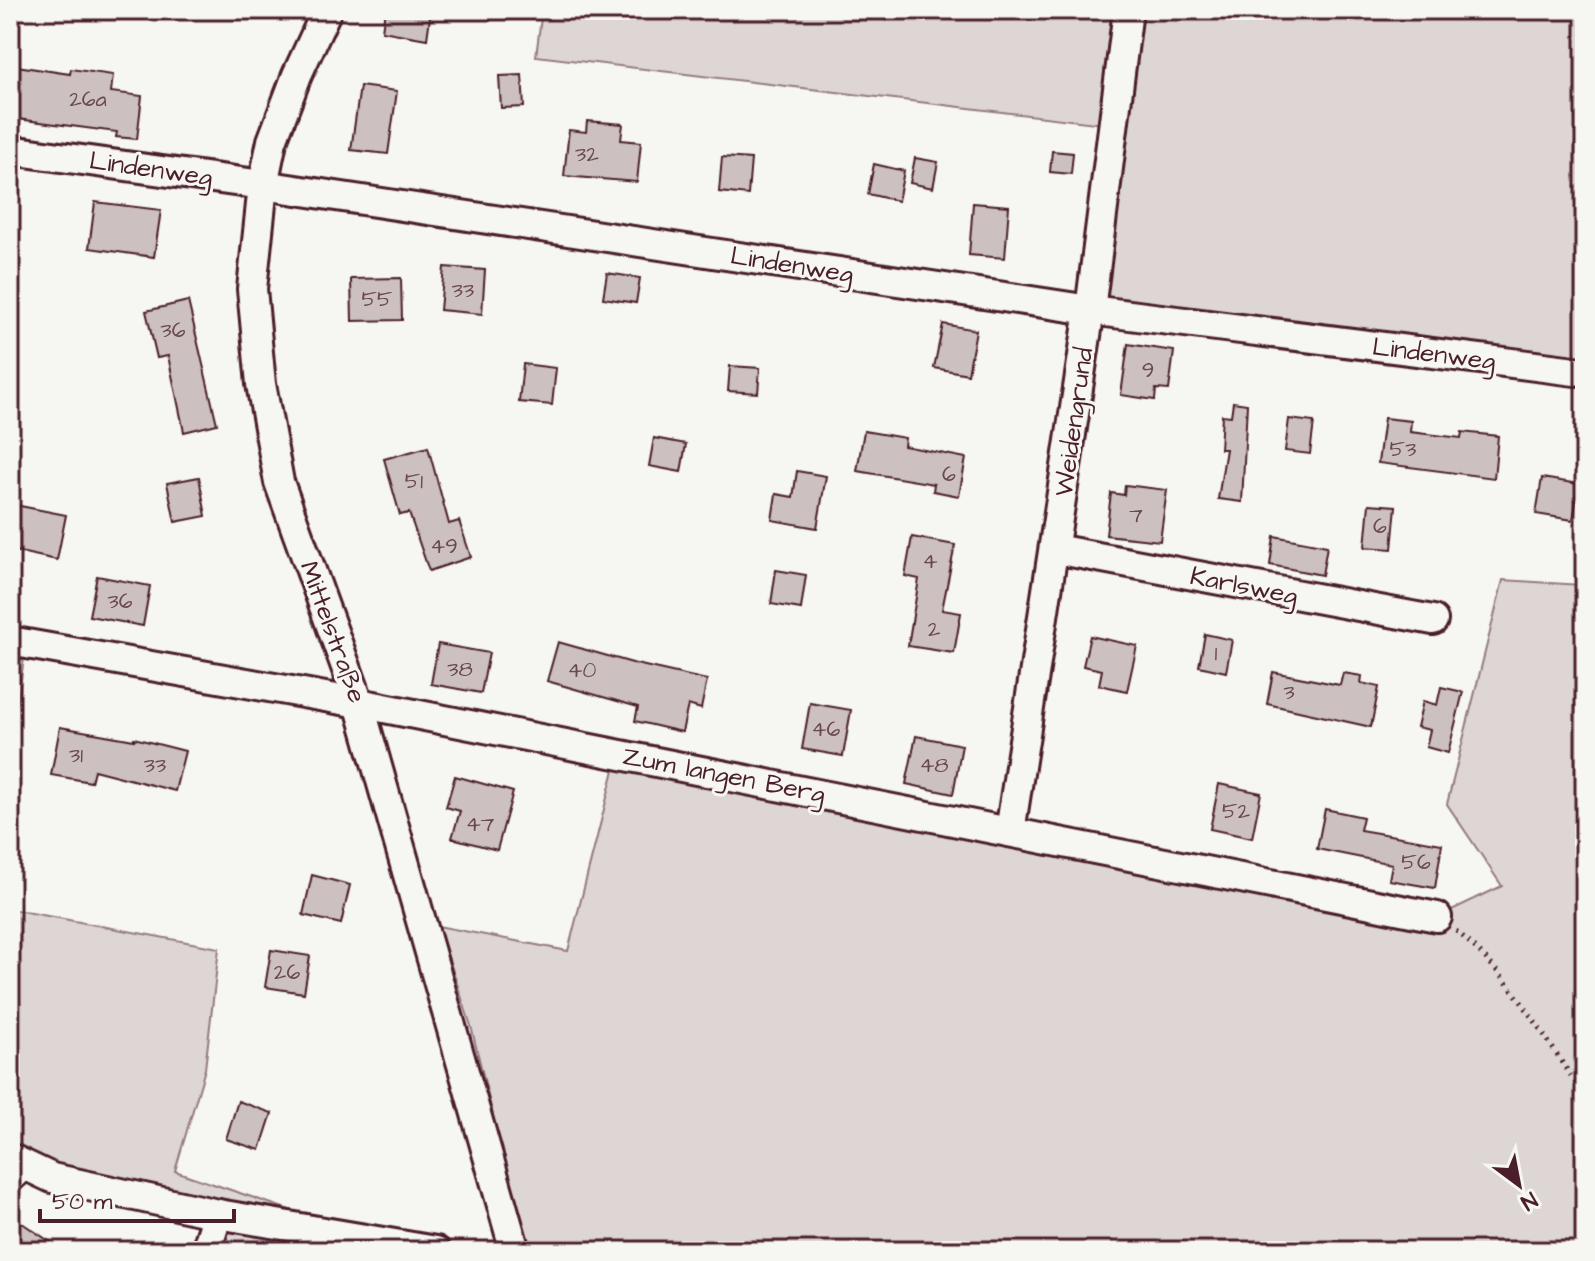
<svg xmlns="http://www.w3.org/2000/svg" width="1595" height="1261" font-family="'Architects Daughter',sans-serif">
	<rect width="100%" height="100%" fill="#f6f6f2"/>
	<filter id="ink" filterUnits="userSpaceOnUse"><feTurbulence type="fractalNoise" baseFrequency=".0125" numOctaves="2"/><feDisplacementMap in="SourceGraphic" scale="16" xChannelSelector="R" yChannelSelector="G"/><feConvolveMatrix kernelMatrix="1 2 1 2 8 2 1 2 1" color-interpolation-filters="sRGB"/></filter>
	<g filter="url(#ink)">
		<g fill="#ddd6d5" stroke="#947a80" stroke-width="2">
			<path d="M542 10H1120L1103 124 536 56Z"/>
			<path d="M1138 10H1555L1585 14V361L1101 302Z"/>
			<path d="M1585 570V1251L526 1250 471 1026 438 926 568 951 616 762 1437 917 1502 886 1447 804 1503 580 1581 585Z"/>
			<path d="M10 641 26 644 10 757Z"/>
			<path d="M10 909 219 948 205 1069 175 1171 410 1251H201L209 1220 10 1169Z"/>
		</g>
		<g fill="#ccc1c0" stroke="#4a1f2b" stroke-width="2">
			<path d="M385 10H431L427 39 382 31Z"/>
			<path d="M10 65 70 74 71 69 113 75 111 92 142 96 137 139 116 137 117 132 10 118Z"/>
			<path d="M522 75 524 107 501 108 499 76Z"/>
			<path d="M360 86 397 91 388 154 351 150Z"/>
			<path d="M587 121 623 124 621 140 641 142 637 182 564 176 569 130 586 132Z"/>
			<path d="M1052 151 1073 153 1071 174 1050 172Z"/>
			<path d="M722 157 751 159 748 195 719 192Z"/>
			<path d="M915 158 938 162 933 188 910 183Z"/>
			<path d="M874 164 904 171 898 201 868 194Z"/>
			<path d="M95 202 161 210 154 257 89 248Z"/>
			<path d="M973 203 1009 206 1005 258 969 255Z"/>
			<path d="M444 267 485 270 482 314 440 310Z"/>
			<path d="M607 273 640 278 636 303 603 298Z"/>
			<path d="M401 278 402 320 352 321 351 279Z"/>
			<path d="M188 301 217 424 184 432 168 356 157 358 146 311Z"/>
			<path d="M943 324 976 330 968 374 934 368Z"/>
			<path d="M1128 344 1174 351 1169 390 1156 389 1155 400 1121 395Z"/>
			<path d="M523 364 556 368 552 405 519 402Z"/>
			<path d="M730 366 760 368 758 393 728 391Z"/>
			<path d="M1233 402 1247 404 1242 502 1218 499 1226 449H1220L1222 415 1231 416Z"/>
			<path d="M1384 418 1411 421 1410 432 1461 438 1462 432 1498 436 1494 478 1378 463Z"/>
			<path d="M1289 419 1314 422 1310 454 1285 451Z"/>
			<path d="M864 431 905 438 904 446 966 458 959 496 933 491 934 484 857 471Z"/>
			<path d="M654 438 686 444 681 472 649 466Z"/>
			<path d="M428 447 449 524 459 521 471 557 429 571 409 513 400 515 384 459Z"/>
			<path d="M797 471 826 476 817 528 772 520 776 494 793 497Z"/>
			<path d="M199 477 206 516 175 522 167 483Z"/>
			<path d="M1542 478 1579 484 1573 520 1536 514Z"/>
			<path d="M1125 485 1167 490 1160 541 1106 535 1111 493 1124 495Z"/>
			<path d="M10 504 66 515 57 560 10 550Z"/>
			<path d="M1369 504 1396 506 1392 549 1365 547Z"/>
			<path d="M1274 536 1327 546 1322 575 1270 565Z"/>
			<path d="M912 537 955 545 942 610 961 613 954 653 908 646 919 579 905 576Z"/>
			<path d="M776 570 806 575 801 609 771 604Z"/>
			<path d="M97 576 150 586 143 626 89 616Z"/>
			<path d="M1205 634 1232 640 1226 672 1199 666Z"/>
			<path d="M1090 636 1137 646 1127 691 1099 685 1102 670 1083 666Z"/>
			<path d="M558 642 636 664 707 680 701 709 688 705 682 732 635 721 638 707 547 681Z"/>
			<path d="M438 644 489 653 481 693 431 684Z"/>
			<path d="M1273 672 1340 685 1343 673 1362 676 1361 683 1379 687 1371 727 1267 704Z"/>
			<path d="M1441 687 1463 692 1448 753 1426 747 1430 730 1417 727 1423 701 1437 705Z"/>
			<path d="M810 703 851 710 843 756 802 749Z"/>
			<path d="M60 727 134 740V738L185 751 175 791 94 770 91 782 51 775Z"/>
			<path d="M916 736 962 745 953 794 906 784Z"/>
			<path d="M455 776 513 792 497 850 452 838 460 811 446 807Z"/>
			<path d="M1219 784 1261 793 1252 838 1210 829Z"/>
			<path d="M1325 809 1363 817 1360 830 1442 844 1435 888 1389 880 1392 864 1317 849Z"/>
			<path d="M312 875 350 885 341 924 303 915Z"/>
			<path d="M271 950 310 956 304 993 265 987Z"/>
			<path d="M238 1101 272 1113 260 1150 226 1139Z"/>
			<path d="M10 1215 64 1251H10Z"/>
		</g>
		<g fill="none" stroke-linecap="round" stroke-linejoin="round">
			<defs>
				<path id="lane" d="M10 1187 31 1168"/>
				<g id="street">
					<path d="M327 10 297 75 272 141 263 185 252 289 261 384 279 482 359 703 515 1251"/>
					<path d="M10 150 263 185 1090 310 1575 371"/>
					<path d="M1055 549 1433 620"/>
					<path d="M10 641 359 703 1437 917"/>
					<path d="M1010 832 1090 310 1128 10"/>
					<path d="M10 1158 52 1178 218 1214 436 1251"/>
					<path d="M206 1251 218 1214"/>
				</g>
			</defs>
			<use href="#lane" stroke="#4a1f2b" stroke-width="20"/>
			<use href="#street" stroke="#4a1f2b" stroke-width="34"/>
			<path stroke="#4a1f2b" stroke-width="5" stroke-dasharray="2 6" stroke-linecap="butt" d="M1456 931C1510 974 1546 1040 1585 1097"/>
			<use href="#lane" stroke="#f6f6f2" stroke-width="14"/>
			<use href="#street" stroke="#f6f6f2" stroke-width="28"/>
		</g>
	</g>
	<g text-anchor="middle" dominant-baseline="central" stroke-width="6" stroke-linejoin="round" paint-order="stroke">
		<g font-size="22" fill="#6a4850">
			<text x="88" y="99">26a</text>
			<text x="587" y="154">32</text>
			<text x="463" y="290">33</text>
			<text x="377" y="299">55</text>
			<text x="173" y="330">36</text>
			<text x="1148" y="370">9</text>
			<text x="1403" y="449">53</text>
			<text x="949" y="474">6</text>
			<text x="414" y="481">51</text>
			<text x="1136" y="515">7</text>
			<text x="1380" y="526">6</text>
			<text x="444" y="546">49</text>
			<text x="930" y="561">4</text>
			<text x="120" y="601">36</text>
			<text x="934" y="629">2</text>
			<text x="1216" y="653">1</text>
			<text x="460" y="669">38</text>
			<text x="582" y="670">40</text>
			<text x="1289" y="692">3</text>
			<text x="826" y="729">46</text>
			<text x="76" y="755">31</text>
			<text x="155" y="765">33</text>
			<text x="934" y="765">48</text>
			<text x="1236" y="811">52</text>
			<text x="480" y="824">47</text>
			<text x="1416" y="862">56</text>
			<text x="287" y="972">26</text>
		</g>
		<g font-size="26" fill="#4a1f2b" stroke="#f6f6f2">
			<text transform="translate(151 169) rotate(8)">Lindenweg</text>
			<text transform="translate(792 265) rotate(9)">Lindenweg</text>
			<text transform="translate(1434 354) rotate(7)">Lindenweg</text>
			<text transform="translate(1074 422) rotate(-82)">Weidengrund</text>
			<text transform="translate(1244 586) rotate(11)">Karlsweg</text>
			<text transform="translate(333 632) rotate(70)">Mittelstraße</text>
			<text transform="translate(724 775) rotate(11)">Zum langen Berg</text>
		</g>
	</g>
	<rect width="1595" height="1261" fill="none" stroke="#f6f6f2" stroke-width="40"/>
	<rect x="20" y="20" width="1555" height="1221" fill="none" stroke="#4a1f2b" stroke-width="3" filter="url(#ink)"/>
	<g transform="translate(1519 1185) rotate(148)" stroke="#f6f6f2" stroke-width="6" paint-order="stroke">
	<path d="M0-6L14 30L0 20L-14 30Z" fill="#4a1f2b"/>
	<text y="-12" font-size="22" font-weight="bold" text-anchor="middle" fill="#4a1f2b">N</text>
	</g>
	<path d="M40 1209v12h194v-12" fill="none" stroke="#4a1f2b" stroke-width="4"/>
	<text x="52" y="1209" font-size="24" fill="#4a1f2b" stroke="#f6f6f2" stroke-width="6" paint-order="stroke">50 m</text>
</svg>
